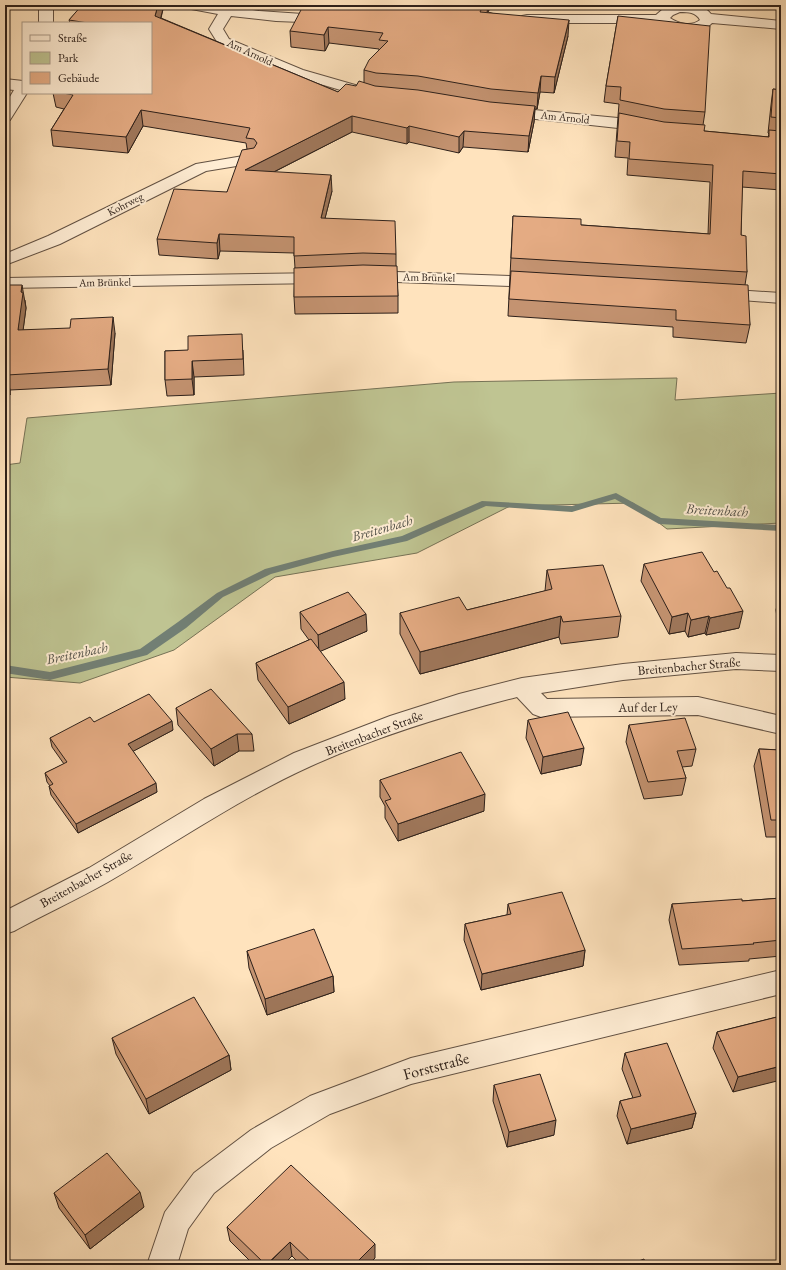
<svg xmlns="http://www.w3.org/2000/svg" width="786" height="1270" font-family="'EB Garamond',serif">
	<rect width="100%" height="100%" fill="#ffe3bd"/>
	<filter id="stains"><feTurbulence type="fractalNoise" baseFrequency=".005" numOctaves="4"/><feColorMatrix values="0 0 0 0 .2 0 0 0 0 .09 0 0 0 0 .02 0 0 0 .5 -.17"/></filter>
	<radialGradient id="worn" r=".72"><stop offset=".6" stop-color="#630" stop-opacity="0"/><stop offset="1" stop-color="#630" stop-opacity=".3"/></radialGradient>
	<path fill="#bfc492" stroke="#767256" d="M677 378 675 400 781 393V523L667 529 633 503 510 506 417 553 275 577 174 650 80 683 5 677V465L20 463 27 418 454 382Z"/>
	<g fill="none" stroke-linecap="round" stroke-linejoin="round">
		<path fill="#727f74" fill-rule="evenodd" d="M616 493 661 518 781 525V531L659 524 615 499 572 512 486 506 407 541 333 557 271 574 223 597 186 628 147 655 50 680 5 673V665L50 672 140 649 178 622 217 593 265 569 333 551 402 536 482 501 572 506Z"/>
		<defs>
			<g id="minor">
				<rect x="39" y="5" width="14" height="18"/>
				<path d="M184 5H215L259 11 332 16 334 19 332 22 327 23 276 21 231 16 223 29 229 39 303 70 376 91 379 94 376 97 371 99 293 76 219 45 209 29 218 14 186 8Z"/>
				<path d="M674 5C687 5 702 2 711 14L781 21V29L712 23C700 37 673 35 659 23H527L522 22 520 19 522 16 527 15H656L663 9ZM680 12C688 12 696 12 700 20 691 27 679 24 670 18L673 15Z"/>
				<path d="M5 79 23 81V93H27L10 120 5 122V105L14 90 5 89Z"/>
				<path d="M504 107 618 118 652 126 654 129 652 132 646 134 618 128 499 115 496 112 499 109Z"/>
				<path d="M249 155 255 157 257 160 255 163 206 171 60 244 5 265V254L48 236 196 164Z"/>
				<path d="M368 271 540 277 546 278 549 282 546 286 540 287 368 281 362 280 359 276 362 272Z"/>
				<path d="M324 273 330 274 333 278 330 282 324 283 5 288V278Z"/>
				<path d="M720 289 781 293V303L714 298 711 294 714 290Z"/>
				<path d="M736 653 781 655V671L736 669 623 680 541 693 547 699 698 697 781 716V734L698 715 541 717 533 714 517 697C447 715 378 736 311 766 240 798 175 843 108 882 78 899 45 914 14 931L5 934V911L89 868 204 799 294 753 390 716 459 694 522 678 623 664Z"/>
				<path d="M781 970V994L411 1084 330 1114 271 1148 214 1193 188 1229 177 1265H147L165 1212 194 1173 251 1130 310 1096 411 1058Z"/>
			</g>
		</defs>
		<use href="#minor" stroke="#625143" stroke-width="2"/>
		<use href="#minor" fill="#ffedd4" fill-rule="evenodd"/>
	</g>
	<g fill="#c49371" stroke="#2d201a">
		<path d="M81 5H164L161 18 338 92 356 86 364 83V70L379 50V49L329 43 325 51 291 47 290 31 308 8V5H492L488 12 568 36 554 93 540 92 537 109H535L534 122 528 152 463 147 459 153 409 142 407 144 352 132 274 172 332 191 325 218 396 254V266L398 296V313L295 314 294 297 295 268 294 253 220 251 218 259 159 255 157 239 227 192 247 149 246 143 143 126 128 153 53 146 51 130 64 109 56 107 53 93H151V23H70L69 20 82 6Z"/>
		<path d="M618 16 705 112 703 125 704 131 768 137 769 134 768 133 771 105 773 89 781 90V190L742 187 741 235 747 272 745 285 750 325 746 343 673 337V327L508 316 513 216 581 225 708 234 710 182 627 175 628 158 615 157 618 117V116L619 104 604 102 606 86Z"/>
		<path d="M5 285 25 300 26 308 23 330 115 333 111 385 10 390V395H5Z"/>
		<path d="M243 350 244 375 194 377V395L167 396 165 380V351Z"/>
		<path d="M644 564 739 628 706 635 705 633 688 637 685 631 669 634 641 581Z"/>
		<path d="M547 570 621 616 618 637 561 644 559 637 420 674 400 634V613L467 610 545 591Z"/>
		<path d="M780 592H781V639H780L776 610Z"/>
		<path d="M300 612 367 631 320 651 345 699 289 724 258 680 256 663 309 640 301 629Z"/>
		<path d="M176 708 252 734 254 751H239L214 766 178 725Z"/>
		<path d="M528 720 581 765 541 774 526 738Z"/>
		<path d="M94 722 173 730 133 751 157 792 78 833 51 795 49 786H50L47 782 45 773 64 764 52 747 50 738Z"/>
		<path d="M629 725 696 749 692 766 682 767 686 778 682 795 644 799 626 742Z"/>
		<path d="M759 749 781 750V837H766L754 766Z"/>
		<path d="M380 780 484 811 398 841 385 818V806L380 797Z"/>
		<path d="M781 898V956L749 959V961L679 965 669 920 672 904 742 901Z"/>
		<path d="M508 904 585 950 583 966 481 990 464 940 465 924 507 915Z"/>
		<path d="M247 951 333 976 334 992 267 1015 249 968Z"/>
		<path d="M781 1016 733 1092 713 1048 717 1032Z"/>
		<path d="M112 1038 229 1055 231 1070 149 1114 116 1054Z"/>
		<path d="M625 1053 696 1113 692 1128 627 1144 617 1116 620 1101 633 1098 622 1069Z"/>
		<path d="M494 1085 554 1135 507 1147 493 1101Z"/>
		<path d="M781 1128V1144L778 1136Z"/>
		<path d="M54 1193 144 1207 90 1249 59 1208Z"/>
		<path d="M227 1227 375 1258 368 1265H301L292 1256 283 1265H254L230 1241Z"/>
	</g>
	<g fill="#a0785c" stroke="#2d201a">
		<path d="M5 5H13L5 14Z"/>
		<path d="M158 5H164L157 32 155 16Z"/>
		<path d="M488 5H492L487 13Z"/>
		<path d="M569 20 568 36 554 93 555 77Z"/>
		<path d="M328 27 329 43 325 51 324 35Z"/>
		<path d="M541 76 540 92 537 109 538 93Z"/>
		<path d="M535 106 534 122 528 152 529 136Z"/>
		<path d="M141 110 143 126 128 153 126 137Z"/>
		<path d="M352 116V132L246 186 245 170Z"/>
		<path d="M409 126V142L407 144V128Z"/>
		<path d="M464 131 463 147 459 153V137Z"/>
		<path d="M331 175 332 191 321 234V218Z"/>
		<path d="M219 234 220 251 218 259 217 243Z"/>
		<path d="M22 285 26 308 21 346 18 330 21 292Z"/>
		<path d="M113 317 115 333 111 385 108 369Z"/>
		<path d="M192 361 194 377V395L192 379Z"/>
		<path d="M7 375 10 390V395L6 379Z"/>
		<path d="M743 611 739 628 706 635 710 618Z"/>
		<path d="M688 613 685 631 669 634 672 617Z"/>
		<path d="M366 614 367 631 319 652 318 635Z"/>
		<path d="M561 616 559 637 420 674V652Z"/>
		<path d="M709 616 705 633 688 637 691 620Z"/>
		<path d="M344 682 345 699 289 724 288 707Z"/>
		<path d="M172 721 173 730 130 753 128 744Z"/>
		<path d="M237 734 239 751 214 766 211 749Z"/>
		<path d="M584 748 581 765 541 774 543 757Z"/>
		<path d="M156 783 157 792 78 833 76 824Z"/>
		<path d="M485 794 484 811 398 841V824Z"/>
		<path d="M585 950 583 966 481 990 482 974Z"/>
		<path d="M333 976 334 992 267 1015 265 999Z"/>
		<path d="M229 1055 231 1070 149 1114 146 1099Z"/>
		<path d="M781 1066V1080L733 1092 738 1077Z"/>
		<path d="M696 1113 692 1128 627 1144 631 1129Z"/>
		<path d="M556 1120 554 1135 507 1147 509 1132Z"/>
		<path d="M140 1192 144 1207 90 1249 85 1235Z"/>
		<path d="M290 1242 292 1256 283 1265H267Z"/>
		<path d="M375 1244V1258L368 1265H354Z"/>
	</g>
	<g fill="#e4ab83" stroke="#2d201a">
		<path d="M82 5H158L155 16 338 92 346 84 356 86 359 81 375 86 418 90 490 102 535 106 529 136 464 131 459 137 409 126 407 128 352 116 245 170 331 175 321 218 395 221 396 254 363 253 294 256V237L219 234 217 243 157 239 174 189 227 192 242 150 254 148 257 143 254 139 246 138 250 128 141 110 126 137 51 130 73 95 63 93H151V23H88L69 20Z"/>
		<path d="M302 8H482L480 12 569 20 555 77 541 76 538 93 491 89 418 76 376 73 364 70 369 60 388 41 379 40 383 33 328 27 324 35 290 31Z"/>
		<path d="M618 16 710 26 705 112 664 109 620 100 621 87 606 86Z"/>
		<path d="M773 89 781 90V118L771 117Z"/>
		<path d="M619 113 664 122 705 125 704 131 769 137V130L781 131V174L743 171 741 235 746 236 747 272 511 258 513 216 581 219V225L710 234 713 165 629 159 630 142 617 141Z"/>
		<path d="M363 265 397 266 398 296 294 297V268Z"/>
		<path d="M511 271 748 285 750 325 676 320V310L509 299Z"/>
		<path d="M5 285H22L21 292 23 293 18 330 70 328 71 319 113 317 108 369 7 375 6 379H5Z"/>
		<path d="M242 334 243 359 192 361V379L165 380V351L188 350V336Z"/>
		<path d="M702 552 714 572 717 571 727 588H730L743 611 710 618 709 616 691 620 688 613 672 617 644 564Z"/>
		<path d="M603 565 621 616 563 622 561 616 420 652 400 613 459 597 467 610 552 589 547 570Z"/>
		<path d="M348 592 366 614 318 635 300 612Z"/>
		<path d="M311 639 344 682 288 707 256 663Z"/>
		<path d="M211 689 252 734H237L211 749 176 708Z"/>
		<path d="M149 694 172 721 128 744 156 783 76 824 49 786 53 784 45 773 67 762 50 738 90 717 94 722Z"/>
		<path d="M568 712 584 748 543 757 528 720Z"/>
		<path d="M685 718 696 749 677 751 686 778 648 782 629 725Z"/>
		<path d="M759 749 781 750V820H771Z"/>
		<path d="M461 752 485 794 398 824 385 801 391 799 380 780Z"/>
		<path d="M562 892 585 950 482 974 465 924 511 914 508 904Z"/>
		<path d="M781 898V940L753 943 754 944 682 949 672 904 742 899V901Z"/>
		<path d="M314 929 333 976 265 999 247 951Z"/>
		<path d="M194 997 229 1055 146 1099 112 1038Z"/>
		<path d="M781 1016V1066L738 1077 717 1032Z"/>
		<path d="M667 1043 696 1113 631 1129 620 1101 641 1096 625 1053Z"/>
		<path d="M540 1074 556 1120 509 1132 494 1085Z"/>
		<path d="M107 1153 140 1192 85 1235 54 1193Z"/>
		<path d="M291 1165 375 1244 354 1265H314L290 1242 266 1265 227 1227Z"/>
		<path d="M644 1259 646 1265H628Z"/>
	</g>
	<g text-anchor="middle" dominant-baseline="central" stroke-width="4" stroke-linejoin="round" paint-order="stroke">
		<g font-size="11" fill="#2d201a" stroke="#ffedd4">
			<text transform="translate(250 52) rotate(25)">Am Arnold</text>
			<text transform="translate(565 117) rotate(6)">Am Arnold</text>
			<text transform="translate(125 204) rotate(-27)">Kohrweg</text>
			<text transform="translate(429 277) rotate(1)">Am Brünkel</text>
			<text transform="translate(105 282) rotate(-1)">Am Brünkel</text>
		</g>
		<g font-size="13" fill="#2d201a" stroke="#ffedd4">
			<text transform="translate(689 666) rotate(-5)">Breitenbacher Straße</text>
			<text transform="translate(648 707) rotate(-1)">Auf der Ley</text>
			<text transform="translate(374 733) rotate(-21)">Breitenbacher Straße</text>
			<text transform="translate(86 879) rotate(-29)">Breitenbacher Straße</text>
		</g>
		<g font-size="14" font-style="italic" fill="#504f47" stroke="#ffedd4">
			<text transform="translate(717 510) rotate(3)">Breitenbach</text>
			<text transform="translate(382 528) rotate(-16)">Breitenbach</text>
			<text transform="translate(77 653) rotate(-12)">Breitenbach</text>
		</g>
		<g font-size="16" fill="#2d201a" stroke="#ffedd4">
			<text transform="translate(436 1066) rotate(-15)">Forststraße</text>
		</g>
	</g>
	<rect width="786" height="1270" fill="none" stroke="#ffe3bd" stroke-width="20"/>
	<rect x="6" y="6" width="774" height="1258" fill="none" stroke="#2d201a" stroke-width="2"/>
	<rect x="10" y="10" width="766" height="1250" fill="none" stroke="#2d201a"/>
	<rect x="22" y="22" width="130" height="72" fill="#ffedd4" stroke="#ab9b8a"/>
	<rect x="30" y="35" width="20" height="6" fill="#ffedd4" stroke="#ab9b8a"/>
	<text x="58" y="42" font-size="12" fill="#2d201a">Straße</text>
	<rect x="30" y="52" width="20" height="12" fill="#bfc492" stroke="#ab9b8a"/>
	<text x="58" y="62" font-size="12" fill="#2d201a">Park</text>
	<rect x="30" y="72" width="20" height="12" fill="#e4ab83" stroke="#ab9b8a"/>
	<text x="58" y="82" font-size="12" fill="#2d201a">Gebäude</text>
	<rect width="100%" height="100%" filter="url(#stains)"/>
	<rect width="100%" height="100%" fill="url(#worn)"/>
</svg>
